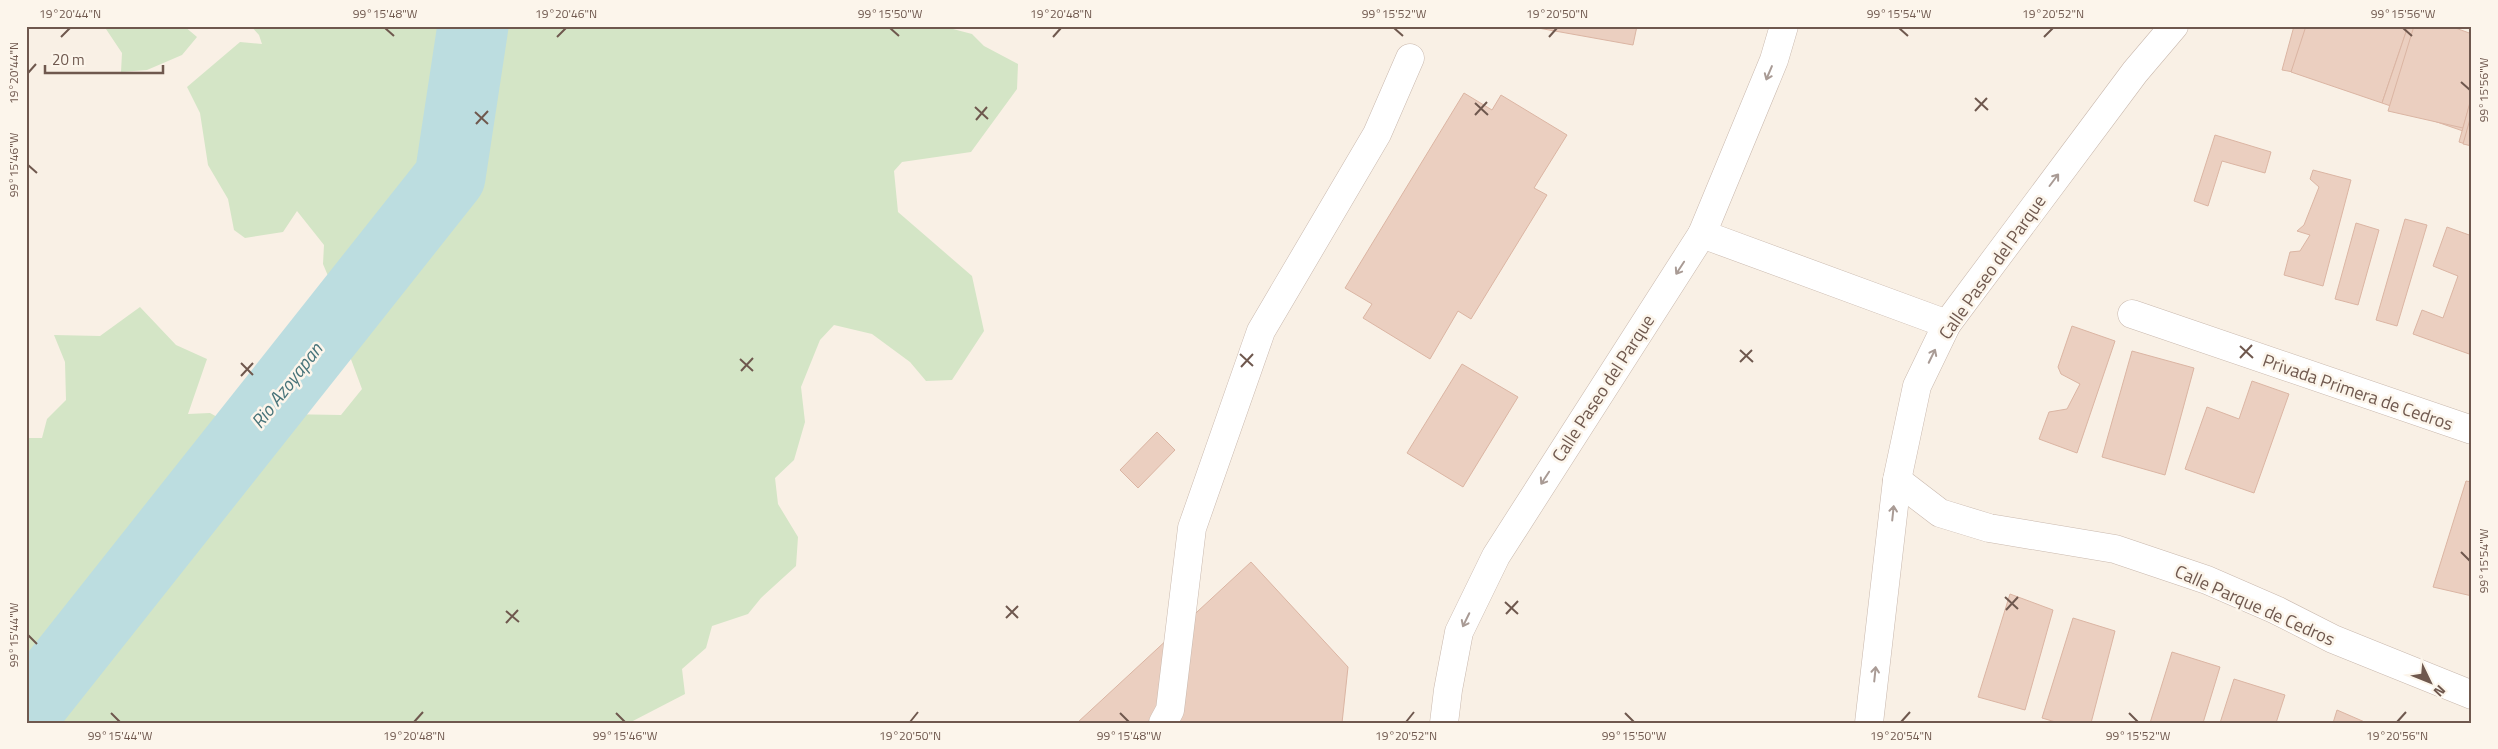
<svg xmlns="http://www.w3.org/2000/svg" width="2498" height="749" font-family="'Titillium Web',sans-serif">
	<rect width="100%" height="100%" fill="#f9f0e5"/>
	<g fill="#d4e5c6">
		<path d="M104 26H184L197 37 182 55 147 70 121 72 122 53Z"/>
		<path d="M251 26H953V29L972 34 984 46 1018 64 1017 89 971 152 902 162 894 171 898 212 972 276 984 331 952 380 926 381 910 362 872 334 834 325 820 340 801 387 805 422 794 460 775 478 778 504 798 537 796 566 761 598 748 614 712 626 706 648 682 669 685 694 629 723H26V438H42L47 419 66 400 65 362 54 335 100 336 140 307 176 345 207 359 188 414 210 413 248 434 283 414 341 415 362 389 342 335 306 326V303L331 283 323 264 324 245 297 211 283 232 245 238 234 230 228 199 208 165 200 113 187 87 240 42 262 44 259 35Z"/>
	</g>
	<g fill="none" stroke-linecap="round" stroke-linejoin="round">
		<path stroke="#bcdde0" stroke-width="71" d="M26 712 450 177 473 26"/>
	</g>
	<g fill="#ebcfc0" stroke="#dbb5a3">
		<path d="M1527 26H1637L1633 45Z"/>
		<path d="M2294 26H2395L2381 87 2282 70Z"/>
		<path d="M2306 26H2408L2382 103 2291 72Z"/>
		<path d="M2408 26H2441L2472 36V98L2463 131 2382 103Z"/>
		<path d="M2414 26H2450L2472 34V97L2463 128 2388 111Z"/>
		<path d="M1464 93 1492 110 1501 95 1567 135 1534 188 1547 195 1471 319 1458 311 1430 359 1363 318 1372 304 1345 288Z"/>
		<path d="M2472 95V146L2459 142Z"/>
		<path d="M2472 112V146L2463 144Z"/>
		<path d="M2215 135 2271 152 2265 173 2222 161 2208 206 2194 201Z"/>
		<path d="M2313 170 2351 180 2323 286 2284 275 2290 252 2300 251 2310 235 2297 231 2304 225 2319 187 2310 179Z"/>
		<path d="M2405 219 2427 225 2397 326 2376 320Z"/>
		<path d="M2356 223 2379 230 2358 305 2335 299Z"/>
		<path d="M2447 227 2472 236V355L2413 334 2422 310 2443 318 2458 276 2433 266Z"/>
		<path d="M2072 326 2115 341 2077 453 2039 439 2049 412 2067 409 2080 384 2061 374 2058 367Z"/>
		<path d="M2132 351 2194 368 2165 475 2102 457Z"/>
		<path d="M1462 364 1518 397 1463 487 1407 453Z"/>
		<path d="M2252 381 2289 394 2254 493 2185 469 2207 407 2239 419Z"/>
		<path d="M1157 432 1175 450 1138 488 1120 470Z"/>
		<path d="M2466 481 2472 482V596L2433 587Z"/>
		<path d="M1251 562 1348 667 1342 723H1077Z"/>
		<path d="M2010 594 2053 610 2025 710 1978 697Z"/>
		<path d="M2073 618 2115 631 2091 723H2059L2042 718Z"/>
		<path d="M2172 652 2220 667 2203 723H2150Z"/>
		<path d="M2234 679 2285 695 2276 723H2220Z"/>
		<path d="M2337 710 2367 723H2333Z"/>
	</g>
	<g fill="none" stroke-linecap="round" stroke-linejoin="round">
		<defs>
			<g id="minor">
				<path d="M1702 234 1947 324"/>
				<path d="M2132 314 2472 430"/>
				<path d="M1897 480 1940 513 1989 528 2115 549 2207 580 2276 610 2333 639 2472 695"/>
				<path d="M1163 723 1170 710 1192 528 1261 331 1377 134 1410 58"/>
				<path d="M1444 723 1448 690 1459 632 1496 556 1702 234 1774 60 1784 26"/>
				<path d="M1869 723 1897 480 1917 386 1947 324 2135 72 2174 26"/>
			</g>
		</defs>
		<use href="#minor" stroke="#c9b8ad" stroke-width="29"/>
		<use href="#minor" stroke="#fff" stroke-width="28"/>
	</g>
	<defs><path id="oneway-shaft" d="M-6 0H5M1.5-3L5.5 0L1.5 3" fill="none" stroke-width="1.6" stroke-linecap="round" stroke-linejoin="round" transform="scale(1.25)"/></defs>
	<g stroke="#a99b95">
		<use href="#oneway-shaft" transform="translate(1769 73) rotate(113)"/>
		<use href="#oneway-shaft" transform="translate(2054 180) rotate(-53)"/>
		<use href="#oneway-shaft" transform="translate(1680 268) rotate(123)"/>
		<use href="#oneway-shaft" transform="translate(1932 356) rotate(-64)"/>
		<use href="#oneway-shaft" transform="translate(1545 478) rotate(123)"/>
		<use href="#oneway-shaft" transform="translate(1893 513) rotate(-84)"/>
		<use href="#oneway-shaft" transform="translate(1466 620) rotate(116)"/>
		<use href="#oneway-shaft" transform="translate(1875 674) rotate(-84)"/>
	</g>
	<path fill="none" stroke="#6f584e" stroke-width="2" d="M385 28 394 36M890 28 899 36M1394 28 1403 36M1899 28 1908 36M2403 28 2412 36M61 37 70 28M557 37 566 28M1053 37 1061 28M1549 37 1557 28M2044 37 2053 28M28 73 36 64M2461 82 2470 90M1975 98 1988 110M1475 103 1488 115M975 107 988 119M1975 111 1987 98M475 112 488 124M1475 115 1487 102M976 120 987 107M476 124 488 111M28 165 37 173M2240 346 2253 358M1740 350 1753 362M1240 354 1253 366M2240 358 2252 345M740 359 753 371M1740 362 1752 350M241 363 253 375M1241 367 1253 354M741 371 753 358M241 376 253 363M2461 552 2470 561M2005 597 2018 609M1505 602 1518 614M1006 606 1018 618M2006 610 2018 597M506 611 519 622M1506 614 1518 601M1006 618 1018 606M506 623 518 610M28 635 37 644M111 713 120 722M616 713 625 722M1120 713 1129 722M1625 713 1634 722M2129 713 2138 722M414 722 423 712M910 722 918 712M1406 722 1414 712M1901 722 1910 712M2397 722 2406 712"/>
	<g text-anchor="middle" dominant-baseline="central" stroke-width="5" stroke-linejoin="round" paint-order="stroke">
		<g font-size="18" fill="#6f584e" stroke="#fcf5eb">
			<text transform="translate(1992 267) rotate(-55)">Calle Paseo del Parque</text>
			<text transform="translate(1603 388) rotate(-57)">Calle Paseo del Parque</text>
			<text transform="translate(2358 392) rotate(19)">Privada Primera de Cedros</text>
			<text transform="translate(2255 605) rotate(24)">Calle Parque de Cedros</text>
		</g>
		<g font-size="19" font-style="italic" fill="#477379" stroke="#fcf5eb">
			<text transform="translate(286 385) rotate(-52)">Rio Azoyapan</text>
		</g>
	</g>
	<rect width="2498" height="749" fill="none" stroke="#fcf5eb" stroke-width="55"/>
	<g transform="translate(2430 682) rotate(133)" stroke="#fcf5eb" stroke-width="4" paint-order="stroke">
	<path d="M0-4L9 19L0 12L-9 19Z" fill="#6f584e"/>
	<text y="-8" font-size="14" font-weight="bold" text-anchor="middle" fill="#6f584e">N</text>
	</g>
	<path d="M45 65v8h118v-8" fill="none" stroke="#6f584e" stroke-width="2.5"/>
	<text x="52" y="65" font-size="15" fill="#6f584e" stroke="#fcf5eb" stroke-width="4" paint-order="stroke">20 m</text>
	<rect x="28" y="28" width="2442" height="694" fill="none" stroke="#6f584e" stroke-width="2"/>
	<g font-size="12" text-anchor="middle" fill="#6f584e">
		<text x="70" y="18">19°20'44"N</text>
		<text x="385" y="18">99°15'48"W</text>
		<text x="566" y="18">19°20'46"N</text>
		<text x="890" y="18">99°15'50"W</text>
		<text x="1061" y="18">19°20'48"N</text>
		<text x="1394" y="18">99°15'52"W</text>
		<text x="1557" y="18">19°20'50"N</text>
		<text x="1899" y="18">99°15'54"W</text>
		<text x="2053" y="18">19°20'52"N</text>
		<text x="2403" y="18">99°15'56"W</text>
		<text transform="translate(14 73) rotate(-90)" y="4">19°20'44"N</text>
		<text transform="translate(2484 90) rotate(-90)" y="4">99°15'56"W</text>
		<text transform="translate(14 165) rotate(-90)" y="4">99°15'46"W</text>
		<text transform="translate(2484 561) rotate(-90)" y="4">99°15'54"W</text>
		<text transform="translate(14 635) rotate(-90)" y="4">99°15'44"W</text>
		<text x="120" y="740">99°15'44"W</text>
		<text x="414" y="740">19°20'48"N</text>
		<text x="625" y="740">99°15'46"W</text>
		<text x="910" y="740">19°20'50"N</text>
		<text x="1129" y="740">99°15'48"W</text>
		<text x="1406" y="740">19°20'52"N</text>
		<text x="1634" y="740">99°15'50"W</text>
		<text x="1901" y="740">19°20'54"N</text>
		<text x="2138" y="740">99°15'52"W</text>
		<text x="2397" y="740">19°20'56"N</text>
	</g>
</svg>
